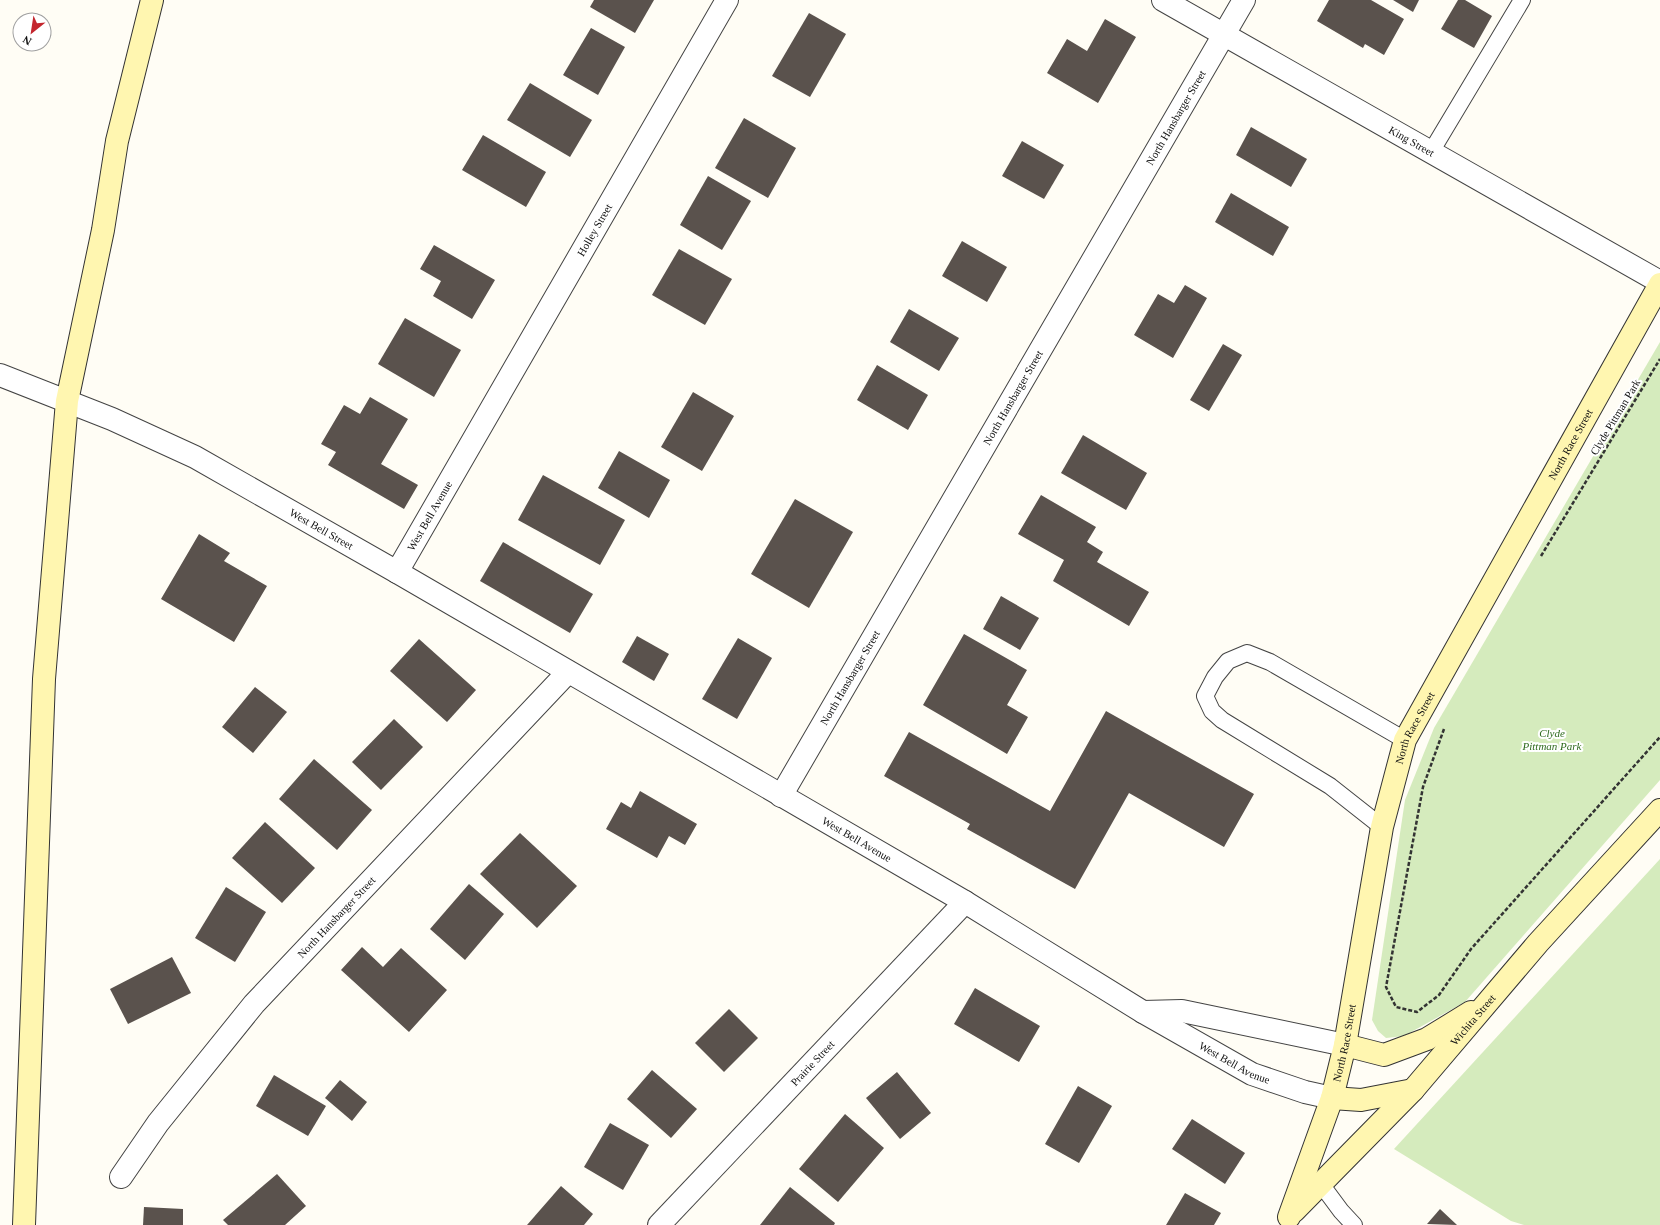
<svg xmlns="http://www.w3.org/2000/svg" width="1660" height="1225" font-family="Georgia,serif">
	<rect width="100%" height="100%" fill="#fffdf5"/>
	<g fill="#d5ebbd">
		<path d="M1660 342V780L1465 1002 1404 1036 1386 1038 1378 1031 1372 1020 1405 800 1434 728Z"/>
		<path d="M1660 859V1225H1524L1511 1221 1394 1149Z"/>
	</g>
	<g fill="#5a524d">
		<path d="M594 0H654L635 33 590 7Z"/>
		<path d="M1329 0H1371L1404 19 1384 55 1365 44 1363 48 1317 21Z"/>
		<path d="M1393 0H1419L1413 12Z"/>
		<path d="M1458 0H1465L1492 16 1474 48 1441 29Z"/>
		<path d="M809 13 846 34 810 97 772 76Z"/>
		<path d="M1105 19 1136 37 1098 103 1047 73 1067 39 1087 51Z"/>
		<path d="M591 28 625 47 598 95 563 75Z"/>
		<path d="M530 83 592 120 570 157 507 120Z"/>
		<path d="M744 118 796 148 768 198 715 168Z"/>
		<path d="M1251 127 1307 159 1291 187 1236 155Z"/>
		<path d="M483 135 546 172 526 207 462 170Z"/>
		<path d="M1022 141 1064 165 1044 199 1002 176Z"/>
		<path d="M708 176 751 201 722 250 680 225Z"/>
		<path d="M1231 193 1289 227 1273 256 1215 222Z"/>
		<path d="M962 241 1007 267 987 302 942 276Z"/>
		<path d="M434 245 495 280 472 319 433 296 441 281 420 269Z"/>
		<path d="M679 249 732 279 705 325 652 295Z"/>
		<path d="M1185 285 1207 298 1173 358 1134 335 1158 294 1174 303Z"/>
		<path d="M909 309 959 338 939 371 890 342Z"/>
		<path d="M405 318 461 350 434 397 378 364Z"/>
		<path d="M1223 344 1242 355 1209 411 1190 400Z"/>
		<path d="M877 365 928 395 908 430 857 400Z"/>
		<path d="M693 392 734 416 702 471 661 447Z"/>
		<path d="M370 397 408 419 381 464 418 485 404 509 328 465 336 452 321 444 344 405 360 414Z"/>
		<path d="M1083 435 1147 473 1126 510 1061 473Z"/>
		<path d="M619 451 670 480 649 518 598 488Z"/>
		<path d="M543 475 625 520 600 565 518 520Z"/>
		<path d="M1041 495 1096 527 1087 542 1103 552 1097 562 1149 592 1129 626 1053 581 1064 560 1018 534Z"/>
		<path d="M795 499 853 532 809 608 751 574Z"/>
		<path d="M199 534 230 553 224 561 267 586 234 642 161 599Z"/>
		<path d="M503 542 593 594 570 633 480 581Z"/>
		<path d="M1001 596 1039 618 1020 650 983 629Z"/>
		<path d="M964 634 1027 670 1007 705 1028 717 1007 754 923 705Z"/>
		<path d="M637 636 669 654 654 681 622 662Z"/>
		<path d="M738 638 772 658 737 719 702 699Z"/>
		<path d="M419 639 476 690 447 722 390 671Z"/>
		<path d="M255 687 287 712 253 753 222 727Z"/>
		<path d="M1106 711 1254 794 1224 847 1129 793 1075 889 967 829 970 824 884 776 909 732 1050 811Z"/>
		<path d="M394 719 423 747 381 790 352 762Z"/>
		<path d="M314 759 372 810 337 850 279 799Z"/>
		<path d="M640 791 697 824 685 845 669 836 657 858 606 829 621 802 631 808Z"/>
		<path d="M265 822 315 868 282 903 232 858Z"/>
		<path d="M520 833 577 886 537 928 480 874Z"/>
		<path d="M469 884 504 914 465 960 430 929Z"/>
		<path d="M226 887 266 912 235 962 195 938Z"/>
		<path d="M362 947 383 967 401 948 447 990 409 1032 341 970Z"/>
		<path d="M172 957 191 993 128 1024 110 989Z"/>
		<path d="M975 988 1040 1026 1019 1062 954 1024Z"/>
		<path d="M729 1009 758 1038 724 1072 695 1043Z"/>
		<path d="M652 1070 697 1109 671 1138 627 1099Z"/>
		<path d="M897 1072 931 1113 900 1139 866 1098Z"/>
		<path d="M274 1075 326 1106 308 1136 256 1106Z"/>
		<path d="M340 1080 367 1102 352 1121 325 1098Z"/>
		<path d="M1078 1086 1112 1106 1079 1163 1045 1144Z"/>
		<path d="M845 1114 884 1148 838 1202 799 1169Z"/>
		<path d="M1192 1119 1245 1153 1225 1184 1172 1149Z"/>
		<path d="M610 1123 649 1145 623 1190 584 1167Z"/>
		<path d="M277 1174 306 1206 285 1225H228L223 1220Z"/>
		<path d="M561 1186 593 1214 584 1225H527Z"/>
		<path d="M790 1187 835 1223 834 1225H760Z"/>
		<path d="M1185 1193 1221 1213 1214 1225H1166Z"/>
		<path d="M144 1207 183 1209V1225H143Z"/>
		<path d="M1440 1209 1457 1225 1427 1224Z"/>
	</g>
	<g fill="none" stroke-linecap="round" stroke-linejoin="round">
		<defs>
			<g id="lane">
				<path d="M1431 152 1522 0"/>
				<path d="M1382 827 1330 786 1222 720 1212 711 1205 696 1215 677 1228 661 1247 653 1270 662 1405 740"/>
				<path d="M1321 1184 1341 1211 1354 1225"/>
			</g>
			<g id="street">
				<path id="s1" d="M1163 0 1660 282"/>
				<path id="s2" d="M0 375 112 419 195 457 397 572 965 902 1143 1012 1252 1074 1305 1092 1332 1098"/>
				<path id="s3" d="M397 572 727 0"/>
				<path id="s4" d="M781 796 1244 0"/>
				<path d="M1143 1012 1182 1011 1345 1045"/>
				<path id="s5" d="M121 1177 158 1123 254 1004 568 672"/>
				<path id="s6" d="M659 1225 965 902"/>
			</g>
			<g id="secondary">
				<path d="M1345 1045 1384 1055 1427 1039 1471 1012"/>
				<path d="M1332 1098 1361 1100 1413 1090"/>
				<path id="s7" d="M1294 1211 1413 1090 1538 943 1660 810"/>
				<path id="s8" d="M1289 1217 1332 1098 1345 1045 1382 827 1405 740 1660 284"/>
				<path d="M24 1225 44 679 67 401 103 230 117 141 152 0"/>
			</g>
		</defs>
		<use href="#lane" stroke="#444" stroke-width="18"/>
		<use href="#street" stroke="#444" stroke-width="24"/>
		<use href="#secondary" stroke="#333" stroke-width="24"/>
		<g stroke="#333" stroke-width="2.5" stroke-dasharray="4 2" stroke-linecap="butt">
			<path d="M1541 556 1660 359"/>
			<path d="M1444 729 1423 787 1386 987 1396 1007 1417 1012 1439 995 1471 949 1660 737"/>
		</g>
		<use href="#lane" stroke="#fff" stroke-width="16"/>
		<use href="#street" stroke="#fff" stroke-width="22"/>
		<use href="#secondary" stroke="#fff6b0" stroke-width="22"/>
	</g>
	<g text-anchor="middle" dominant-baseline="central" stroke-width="4" stroke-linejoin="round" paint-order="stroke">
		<g font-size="11" fill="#111" stroke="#fff">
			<text stroke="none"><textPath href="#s4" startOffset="785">North Hansbarger Street</textPath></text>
			<text stroke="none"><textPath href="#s1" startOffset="286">King Street</textPath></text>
			<text stroke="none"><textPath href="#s3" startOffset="395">Holley Street</textPath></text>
			<text stroke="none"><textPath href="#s4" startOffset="461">North Hansbarger Street</textPath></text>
			<text transform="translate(1615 417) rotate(-59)">Clyde Pittman Park</text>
			<text stroke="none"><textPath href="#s8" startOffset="831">North Race Street</textPath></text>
			<text stroke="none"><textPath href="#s3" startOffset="65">West Bell Avenue</textPath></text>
			<text stroke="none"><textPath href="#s2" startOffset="357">West Bell Street</textPath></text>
			<text stroke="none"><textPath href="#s4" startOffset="137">North Hansbarger Street</textPath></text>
			<text stroke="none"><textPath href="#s8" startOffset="507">North Race Street</textPath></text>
			<text stroke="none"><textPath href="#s2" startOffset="976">West Bell Avenue</textPath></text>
			<text stroke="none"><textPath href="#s5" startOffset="338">North Hansbarger Street</textPath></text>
			<text stroke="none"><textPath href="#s7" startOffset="262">Wichita Street</textPath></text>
			<text stroke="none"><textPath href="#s8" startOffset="183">North Race Street</textPath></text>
			<text stroke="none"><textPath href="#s2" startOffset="1415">West Bell Avenue</textPath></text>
			<text stroke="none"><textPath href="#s6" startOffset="223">Prairie Street</textPath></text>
		</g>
		<g font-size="11" font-style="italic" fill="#2f6b1f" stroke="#fff">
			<text x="1552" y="733">Clyde<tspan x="1552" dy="13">Pittman Park</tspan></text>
		</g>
	</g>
	<g transform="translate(32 32) rotate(210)"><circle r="19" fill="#ffffff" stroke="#a0a0a0"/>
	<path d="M0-3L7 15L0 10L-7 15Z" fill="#c4262e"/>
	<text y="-6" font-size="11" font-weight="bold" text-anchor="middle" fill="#111111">N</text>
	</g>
</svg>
